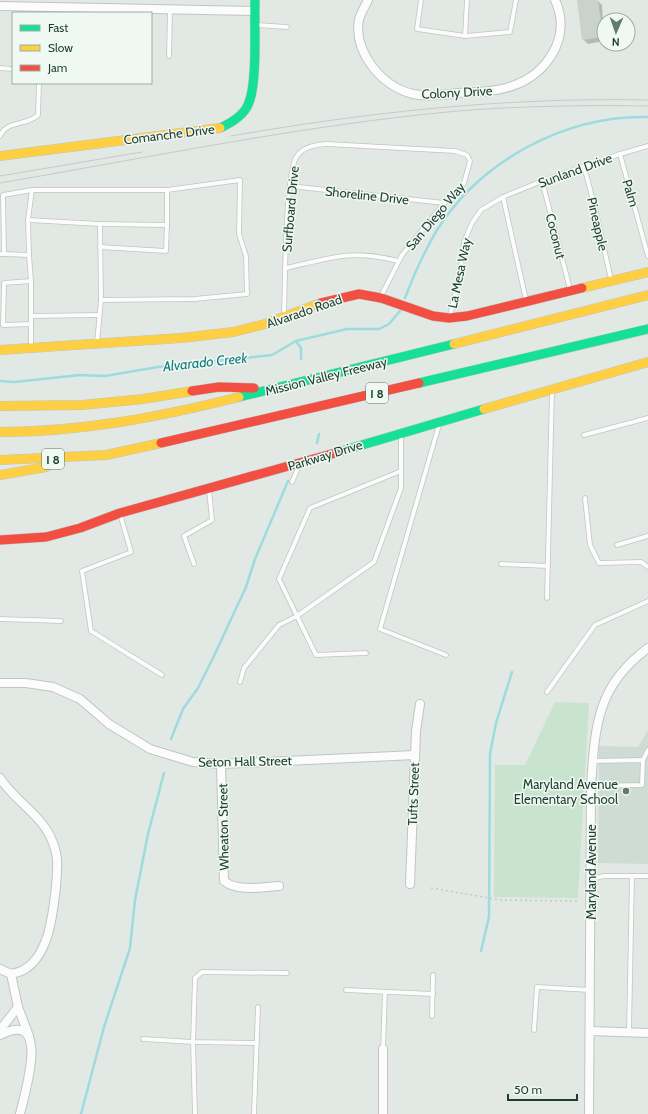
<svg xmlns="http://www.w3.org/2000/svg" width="648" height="1114" font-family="Cabin,sans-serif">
	<rect width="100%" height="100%" fill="#e2e9e5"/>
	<path fill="#cfdbd5" d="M648 730V864L598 863 599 746 638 747Z"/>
	<path fill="#c9e4ce" d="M555 702 589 703 578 898 494 897 495 765H525Z"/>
	<path fill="#0003" d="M577 0 598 1 602 5 604 41 588 44 583 39 580 3Z"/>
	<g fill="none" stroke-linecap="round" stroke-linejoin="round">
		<g stroke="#9ddbdc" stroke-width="2.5">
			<path d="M405 298C414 274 424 252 437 230 481 160 566 115 648 117"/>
			<path d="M296 341 301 348V359"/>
			<path d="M0 381 14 382 80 375 105 376 158 367 272 355 296 341 347 329H379L389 324 400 311"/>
			<path d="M317 443 319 434"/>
			<path d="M171 739 183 709 198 688 213 658 246 587 255 559 288 481"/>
			<path d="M481 951 489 917 490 754 496 723 512 672"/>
			<path d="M81 1114 104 1027 130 948 135 900 148 834 164 773"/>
		</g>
	</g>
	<path fill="#cad2ce" d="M577 0H598L603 37 582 40Z"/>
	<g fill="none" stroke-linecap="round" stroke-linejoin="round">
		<defs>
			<g id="lane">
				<path d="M421 0 417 29 465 36 510 32 516 0"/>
				<path d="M256 25 287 27"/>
				<path d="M465 36 467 0"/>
				<path d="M169 56 170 10"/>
				<path d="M0 68 13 69"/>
				<path d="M0 136C7 120 27 126 38 115L39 83"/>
				<path d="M620 154 648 256"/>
				<path d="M584 167C595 204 602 241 611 279"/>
				<path d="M542 181 570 289"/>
				<path d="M290 186 444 203"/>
				<path d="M503 197 526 300"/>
				<path d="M28 220 100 224 101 300"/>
				<path d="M100 224 167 225V190"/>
				<path d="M100 247 166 251 167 225"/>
				<path d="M0 254H4L3 195 32 190H167L240 180 239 234 246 256 247 294 194 299 101 300 97 343"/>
				<path d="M4 254 29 255 28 220 32 190"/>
				<path d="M29 255 31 281 4 283 3 325 31 324V346"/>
				<path d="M286 268C331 258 352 249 398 261"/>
				<path d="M284 315C285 289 285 171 297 156 303 147 317 144 327 144L455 151 467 155 470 161 464 183 457 193 444 203 402 255 381 296"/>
				<path d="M31 316 99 315"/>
				<path d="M450 316 460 274 464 242 472 223 481 210 503 197 542 181 620 154 648 146"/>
				<path d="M31 324V281"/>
				<path d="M439 425 380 629 446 655"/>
				<path d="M584 435 648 418"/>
				<path d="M292 482 299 466"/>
				<path d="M585 498 590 545 599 563 641 562 648 567"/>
				<path d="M120 514 131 552 82 571 91 631 162 675"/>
				<path d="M617 545 648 536"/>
				<path d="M194 564 184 536 212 520 209 490"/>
				<path d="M501 564 548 566"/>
				<path d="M547 598 552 390"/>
				<path d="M0 619 61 621"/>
				<path d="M366 653 316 655 297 616 374 562 401 488V434"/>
				<path d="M240 682 244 668 279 625 297 616 279 579 310 508 401 471"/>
				<path d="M547 692 595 625 648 601"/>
				<path d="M643 760 648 750"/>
				<path d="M591 786 642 785 643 760 593 761"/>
				<path d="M591 879 604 876H648"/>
				<path d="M346 990 433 994"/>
				<path d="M432 1016 433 975"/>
				<path d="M534 1030 537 987 590 990"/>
				<path d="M629 1032 632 876"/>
				<path d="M143 1039 193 1042 195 1114"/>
				<path d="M257 1043 193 1042 195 978 202 972 287 973"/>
				<path d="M383 1049 385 992"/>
				<path d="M254 1114 258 1007"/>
			</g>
			<g id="street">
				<path d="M368 0C365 6 361 13 359 19 353 52 382 87 413 94 428 97 443 95 458 93 476 92 495 92 512 86 548 74 572 36 555 0"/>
				<path d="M0 6 254 11"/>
				<path d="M0 683H26L53 687 80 699 109 724 150 749 193 762 221 764 415 755"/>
				<path d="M221 764 224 881C237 892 263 887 279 886"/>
				<path d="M0 778C14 800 40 814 51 838 55 847 58 858 57 868 57 885 52 925 46 940 42 951 35 963 25 969 21 972 15 973 11 974"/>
				<path d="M410 884 416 731 420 704"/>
				<path d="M0 969 11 974 18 1007 29 1036"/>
				<path d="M0 1030 18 1007"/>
				<path d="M591 1031 648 1033"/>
				<path d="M0 1035C52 1008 25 1092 20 1114"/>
				<path d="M383 1114V1049"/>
				<path d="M589 1114 591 786C595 728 596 686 648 648"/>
			</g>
			<g id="fast">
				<path d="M220 128C231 123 243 116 248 105 258 83 254 26 255 0"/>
				<path d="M419 383 648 329"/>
				<path d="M239 397 454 344"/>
				<path d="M335 453 484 409"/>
			</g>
			<g id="slow">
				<path d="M0 156 220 128"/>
				<path d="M582 288 648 272"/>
				<path d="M454 344 648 295"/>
				<path d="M0 350 181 338 233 332 265 324 321 303"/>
				<path d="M0 406 82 405 143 399 192 391"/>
				<path d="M484 409 648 362"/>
				<path d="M0 432C81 432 160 417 239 397"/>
				<path d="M0 460 106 455 161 443"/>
				<path d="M0 475 46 467"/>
			</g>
			<g id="jam">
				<path d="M321 303 359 294 381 298 433 316 449 318 467 316 582 288"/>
				<path d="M192 391 219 387 254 388"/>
				<path d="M161 443 419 383"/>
				<path d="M0 540 46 537 80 528 120 513 335 453"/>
			</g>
		</defs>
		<use href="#lane" stroke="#bfc6c2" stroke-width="5.5"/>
		<use href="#street" stroke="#bfc6c2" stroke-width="10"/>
		<use href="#fast" stroke="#bdc7c2" stroke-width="10"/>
		<use href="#slow" stroke="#bdc7c2" stroke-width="10"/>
		<use href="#jam" stroke="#bdc7c2" stroke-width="10"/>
		<path stroke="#bfcac5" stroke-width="1.5" stroke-dasharray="2 3" stroke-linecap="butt" d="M431 888 501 900 578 901"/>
		<use href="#lane" stroke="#fbfcfb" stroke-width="4"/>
		<use href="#street" stroke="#fbfcfb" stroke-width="8"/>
		<use href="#fast" stroke="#16e098" stroke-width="9"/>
		<use href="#slow" stroke="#ffcf43" stroke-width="9"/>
		<use href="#jam" stroke="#f24e42" stroke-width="9"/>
		<g stroke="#c6cac9" stroke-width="1">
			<path d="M231 136C369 112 507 97 648 100"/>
			<path d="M0 176 142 152"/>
			<path d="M0 183C152 157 304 125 458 111 521 106 585 105 648 106"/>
		</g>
	</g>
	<circle fill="#637a71" stroke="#f0f8f3" stroke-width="1.5" cx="626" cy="791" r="4"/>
	<g text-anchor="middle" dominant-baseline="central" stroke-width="3" stroke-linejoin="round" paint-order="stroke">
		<g fill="#f0f8f3" stroke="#5d766c" stroke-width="1">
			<rect x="366" y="383" width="22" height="20" rx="3"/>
			<rect x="42" y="449" width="22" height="20" rx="3"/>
		</g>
		<g font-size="12" font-weight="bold" fill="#1e3e32">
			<text x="377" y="393">I 8</text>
			<text x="53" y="459">I 8</text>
		</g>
		<g font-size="13" fill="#1e3e32" stroke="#f0f8f3">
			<text transform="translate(457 92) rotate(-3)">Colony Drive</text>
			<text transform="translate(169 134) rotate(-7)">Comanche Drive</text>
			<text transform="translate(575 170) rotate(-20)">Sunland Drive</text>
			<text transform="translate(631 193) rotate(74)">Palm</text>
			<text transform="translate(367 195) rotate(6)">Shoreline Drive</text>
			<text transform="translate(290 209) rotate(-85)">Surfboard Drive</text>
			<text transform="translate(435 216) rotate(-50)">San Diego Way</text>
			<text transform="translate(598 224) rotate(77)">Pineapple</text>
			<text transform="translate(556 236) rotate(76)">Coconut</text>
			<text transform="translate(459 273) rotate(-78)">La Mesa Way</text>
			<text transform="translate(304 311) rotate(-19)">Alvarado Road</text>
			<text transform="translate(326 376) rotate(-14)">Mission Valley Freeway</text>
			<text transform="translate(325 455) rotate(-17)">Parkway Drive</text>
			<text transform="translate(245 761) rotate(-1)">Seton Hall Street</text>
			<text transform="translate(413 794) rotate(-88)">Tufts Street</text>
			<text transform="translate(223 827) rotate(-91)">Wheaton Street</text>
			<text transform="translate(591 872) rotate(-90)">Maryland Avenue</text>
		</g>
		<g font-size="13" fill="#1e3e32" stroke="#f0f8f3" text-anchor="end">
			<text x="618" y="784">Maryland Avenue<tspan x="618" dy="15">Elementary School</tspan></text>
		</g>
		<g font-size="14" font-style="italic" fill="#117b81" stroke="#f0f8f3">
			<text transform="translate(205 362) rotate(-6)">Alvarado Creek</text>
		</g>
	</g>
	<rect x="12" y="12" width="140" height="72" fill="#f0f8f3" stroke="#9caea6"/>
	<rect x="20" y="25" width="20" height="6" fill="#16e098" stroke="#9caea6"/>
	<text x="48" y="32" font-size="12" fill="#1e3e32">Fast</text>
	<rect x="20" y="45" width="20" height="6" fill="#ffcf43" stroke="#9caea6"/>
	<text x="48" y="52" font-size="12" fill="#1e3e32">Slow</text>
	<rect x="20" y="65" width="20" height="6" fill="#f24e42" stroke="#9caea6"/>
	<text x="48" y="72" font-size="12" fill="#1e3e32">Jam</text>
	<g transform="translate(616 32) rotate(182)"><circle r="19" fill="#f0f8f3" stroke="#9caea6"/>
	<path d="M0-3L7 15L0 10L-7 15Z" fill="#637a71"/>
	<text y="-6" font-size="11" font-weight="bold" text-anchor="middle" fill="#1e3e32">N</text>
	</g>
	<path d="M508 1094v6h69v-6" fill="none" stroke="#1e3e32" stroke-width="2"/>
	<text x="514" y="1094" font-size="12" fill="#1e3e32" stroke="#f0f8f3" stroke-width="3" paint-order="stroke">50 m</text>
</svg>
